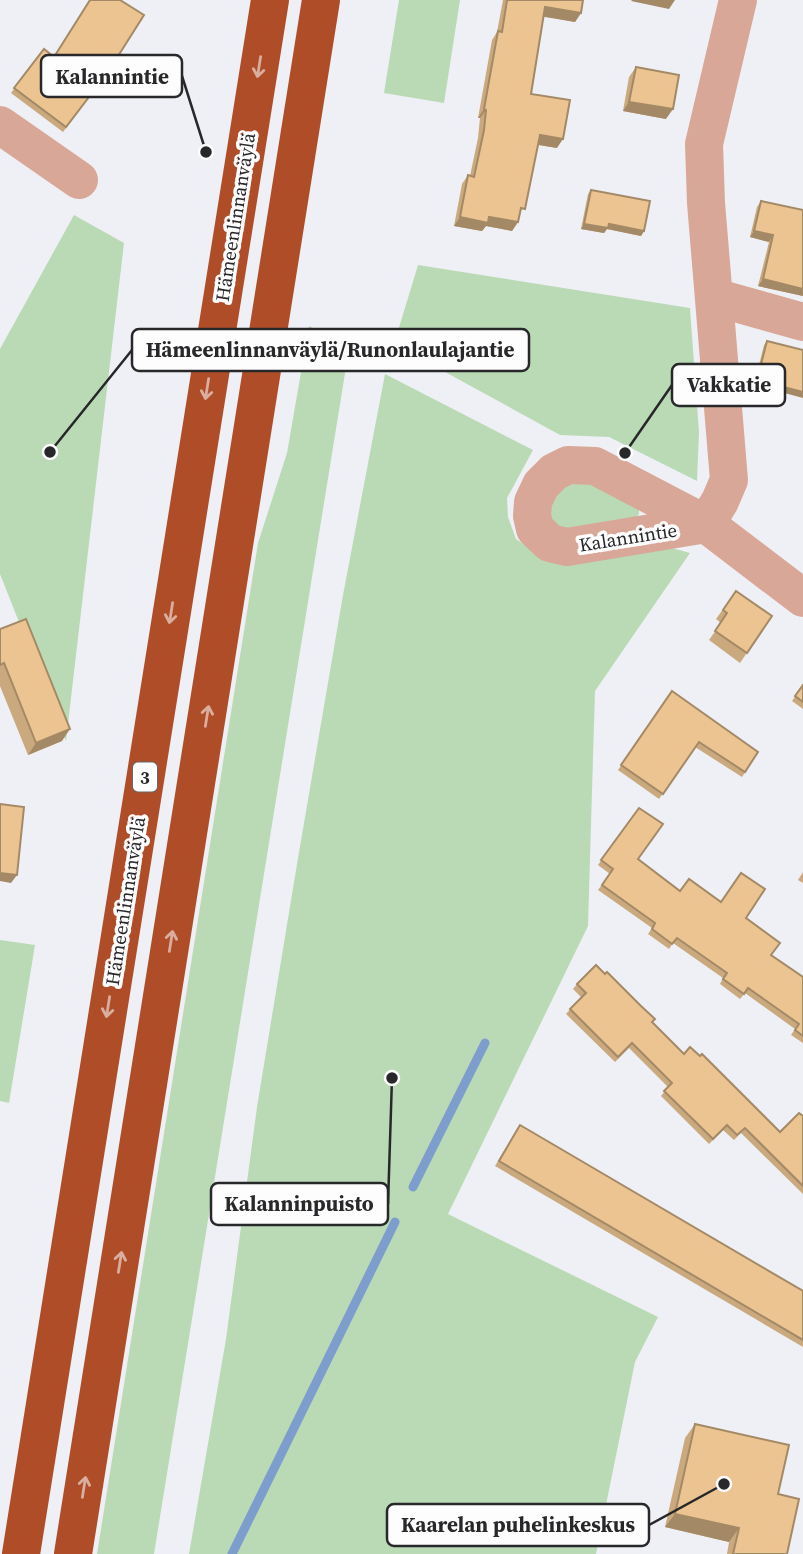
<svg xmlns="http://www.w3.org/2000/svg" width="803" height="1554" font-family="'Source Serif 4',serif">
	<rect width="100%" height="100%" fill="#eff0f5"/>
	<g fill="#badab6">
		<path d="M399 0H460L444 103 384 93Z"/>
		<path d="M74 215 124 243 66 741 0 574V349Z"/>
		<path d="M418 265 690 308 699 432 697 481 609 437 560 435 394 344Z"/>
		<path d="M309 326C326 334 345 340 347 361L154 1554H97L258 543 287 453Z"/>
		<path d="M385 374 533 450 507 498 508 517 516 539 548 561 672 548 690 553 595 691 588 926 448 1214 658 1317 635 1362 596 1554H189L226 1339 257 1107 297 864 343 595Z"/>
		<path d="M586 482 639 508V514L637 517C618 522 577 534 559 526 553 523 551 519 549 513L561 485Z"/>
		<path d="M0 940 35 945 9 1103 0 1101Z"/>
	</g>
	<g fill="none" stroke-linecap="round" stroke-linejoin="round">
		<g stroke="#7d9ecd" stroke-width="9">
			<path d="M413 1187 485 1043"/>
			<path d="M232 1554 395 1222"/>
		</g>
		<g stroke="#d8a797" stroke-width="38">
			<path d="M0 125 79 180"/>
			<path d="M714 297 803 322"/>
			<path d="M706 524 720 501 729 480 706 203 704 144 738 0"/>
			<path d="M706 524 567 547 550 543 535 529 532 516 533 502 541 485 554 472 568 465 595 466 706 524 803 598"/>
		</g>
		<g stroke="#b04d29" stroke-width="38">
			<path d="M21 1554 270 0"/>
			<path d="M73 1554 321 0"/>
		</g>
	</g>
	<g fill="#caa97e">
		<path d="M503 0H583L581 13 575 22 544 16 531 94 557 148 538 145 518 222 512 231 486 226 482 231 454 226 462 184 468 175 470 176 478 138 480 118H478L492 40 497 32Z"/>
		<path d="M44 49 54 57 105 77 63 132 11 93Z"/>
		<path d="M636 67 666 119 623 111 629 77Z"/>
		<path d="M591 190 644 231 641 236 607 229 604 233 581 229 588 194Z"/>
		<path d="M761 201 803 296 758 286 769 242 750 237 757 207Z"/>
		<path d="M767 341 803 350 754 385 764 345Z"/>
		<path d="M736 591 772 616 740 663 709 640 721 623 716 619Z"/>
		<path d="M0 629 62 741 28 755 0 686Z"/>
		<path d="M803 685V709L792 701Z"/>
		<path d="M672 691 758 752 742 777 695 747 659 799 618 770Z"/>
		<path d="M639 808 638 859 680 891 721 902 746 918 771 955 803 977V1043L791 1035 795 1029 745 993 740 999 720 984 723 978 673 943 669 949 648 934 652 928 598 890 610 874 598 865Z"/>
		<path d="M803 872V883L798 880Z"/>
		<path d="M577 984 652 1023 684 1054 780 1132 803 1116V1194L741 1133 734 1140 723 1130 709 1144 661 1096 668 1087 629 1048 615 1062 566 1014 581 997 573 989Z"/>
		<path d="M517 1129 803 1291V1347L495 1166Z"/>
		<path d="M695 1424 778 1494 787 1554H727L729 1542 665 1527 685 1438Z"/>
	</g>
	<g fill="#a48966">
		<path d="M632 0H675L669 9 631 1Z"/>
		<path d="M545 7 581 13 575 22 539 16Z"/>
		<path d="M629 102 673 109 666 119 623 111Z"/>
		<path d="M484 109 486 110 480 118H478Z"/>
		<path d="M540 135 563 139 557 148 534 144Z"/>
		<path d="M460 217H489L518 222 512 231 486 226 482 231 454 226Z"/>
		<path d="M584 224H609L644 231 641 236 607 229 604 233 581 229Z"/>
		<path d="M754 231 773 235 769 242 750 237Z"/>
		<path d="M763 279 803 289V296L758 286Z"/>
		<path d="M757 380 803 392V398L754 385Z"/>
		<path d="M70 729 62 741 28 755 36 743Z"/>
		<path d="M0 873 17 875 11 883 0 881Z"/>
		<path d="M675 1514 739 1528 729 1542 665 1527Z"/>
	</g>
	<g fill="#ebc492" stroke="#a48966" stroke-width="2">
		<path d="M90 0H120L144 15 108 72 66 127 14 88 44 49 54 57Z"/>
		<path d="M507 0H583L581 13 545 7 531 94 570 100 563 139 540 135 525 209 521 208 518 222 489 217 488 223 460 217 468 175 474 177 484 130 486 110 484 109 498 31 502 32Z"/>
		<path d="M636 67 679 75 673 109 629 102Z"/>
		<path d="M591 190 650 201 644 231 609 224 608 228 584 224Z"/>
		<path d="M761 201 803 210V289L763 279 773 235 754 231Z"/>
		<path d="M767 341 803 350V392L757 380Z"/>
		<path d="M736 591 772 616 747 653 715 631 727 613 723 610Z"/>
		<path d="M26 619 70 729 36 743 4 663 0 665V629Z"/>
		<path d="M803 685V702L795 696Z"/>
		<path d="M672 691 758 752 745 772 699 742 663 794 621 765Z"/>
		<path d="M0 804 24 807 17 875 0 873Z"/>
		<path d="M639 808 663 824 638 859 680 891 689 879 721 902 741 873 765 889 746 918 780 943 771 955 803 977V1036L795 1030 799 1024 748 988 744 994 723 979 727 973 677 938 672 944 652 929 655 923 602 885 613 869 601 860Z"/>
		<path d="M596 965 605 974 607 972 641 1006 655 1019 652 1022 684 1054 690 1047 700 1056 702 1054 780 1132 799 1113 803 1116V1186L745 1128 737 1135 727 1125 713 1139 664 1091 672 1083 632 1043 618 1057 570 1009 586 993 577 984Z"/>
		<path d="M520 1125 803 1291V1340L499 1161Z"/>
		<path d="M695 1424 789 1445 778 1494 799 1499 787 1554H733L739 1528 675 1514Z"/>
	</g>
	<defs><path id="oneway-shaft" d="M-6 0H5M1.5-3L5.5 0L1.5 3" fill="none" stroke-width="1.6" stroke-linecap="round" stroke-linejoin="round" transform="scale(1.75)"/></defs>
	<g stroke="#daae9e">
		<use href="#oneway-shaft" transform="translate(259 67) rotate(99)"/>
		<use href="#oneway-shaft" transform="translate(207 389) rotate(99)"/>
		<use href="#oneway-shaft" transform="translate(171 613) rotate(99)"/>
		<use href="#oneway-shaft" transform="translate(207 716) rotate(-81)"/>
		<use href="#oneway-shaft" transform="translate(171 941) rotate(-81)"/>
		<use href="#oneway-shaft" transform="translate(108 1007) rotate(99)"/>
		<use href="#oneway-shaft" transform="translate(120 1262) rotate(-81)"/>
		<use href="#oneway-shaft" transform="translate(84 1487) rotate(-81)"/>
	</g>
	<g text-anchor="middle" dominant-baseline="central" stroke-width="7" stroke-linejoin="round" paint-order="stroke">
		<rect fill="#fdfdfe" stroke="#68686a" stroke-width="2" x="133" y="762.5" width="24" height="29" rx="5"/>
		<g font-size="18" font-weight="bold" fill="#28282a">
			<text x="145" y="777">3</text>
		</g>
		<g font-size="19" fill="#28282a" stroke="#fdfdfe">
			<text transform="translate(235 217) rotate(-81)">Hämeenlinnanväylä</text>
			<text transform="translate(628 537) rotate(-9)">Kalannintie</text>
			<text transform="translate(125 901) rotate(-81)">Hämeenlinnanväylä</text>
		</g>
	</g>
	<path fill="none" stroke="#28282a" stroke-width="2.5" d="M206 152L182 76M50 452L132 350M625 453L672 385M392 1078L388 1204M724 1484L649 1525"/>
	<g fill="#28282a" stroke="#fdfdfe" stroke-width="2.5">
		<circle cx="206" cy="152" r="7"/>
		<circle cx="50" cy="452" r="7"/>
		<circle cx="625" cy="453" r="7"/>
		<circle cx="392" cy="1078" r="7"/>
		<circle cx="724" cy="1484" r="7"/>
	</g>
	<g fill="#fdfdfe" stroke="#28282a" stroke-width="2.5">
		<rect x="41" y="55" width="141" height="42" rx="7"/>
		<rect x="132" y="329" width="397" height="42" rx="7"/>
		<rect x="672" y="364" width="113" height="42" rx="7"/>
		<rect x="211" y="1183" width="177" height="42" rx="7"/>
		<rect x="387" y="1504" width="262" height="42" rx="7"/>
	</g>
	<g font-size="21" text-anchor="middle" font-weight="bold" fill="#28282a">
		<text x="112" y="84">Kalannintie</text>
		<text x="330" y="357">Hämeenlinnanväylä/Runonlaulajantie</text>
		<text x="729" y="392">Vakkatie</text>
		<text x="299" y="1211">Kalanninpuisto</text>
		<text x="518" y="1532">Kaarelan puhelinkeskus</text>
	</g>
</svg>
